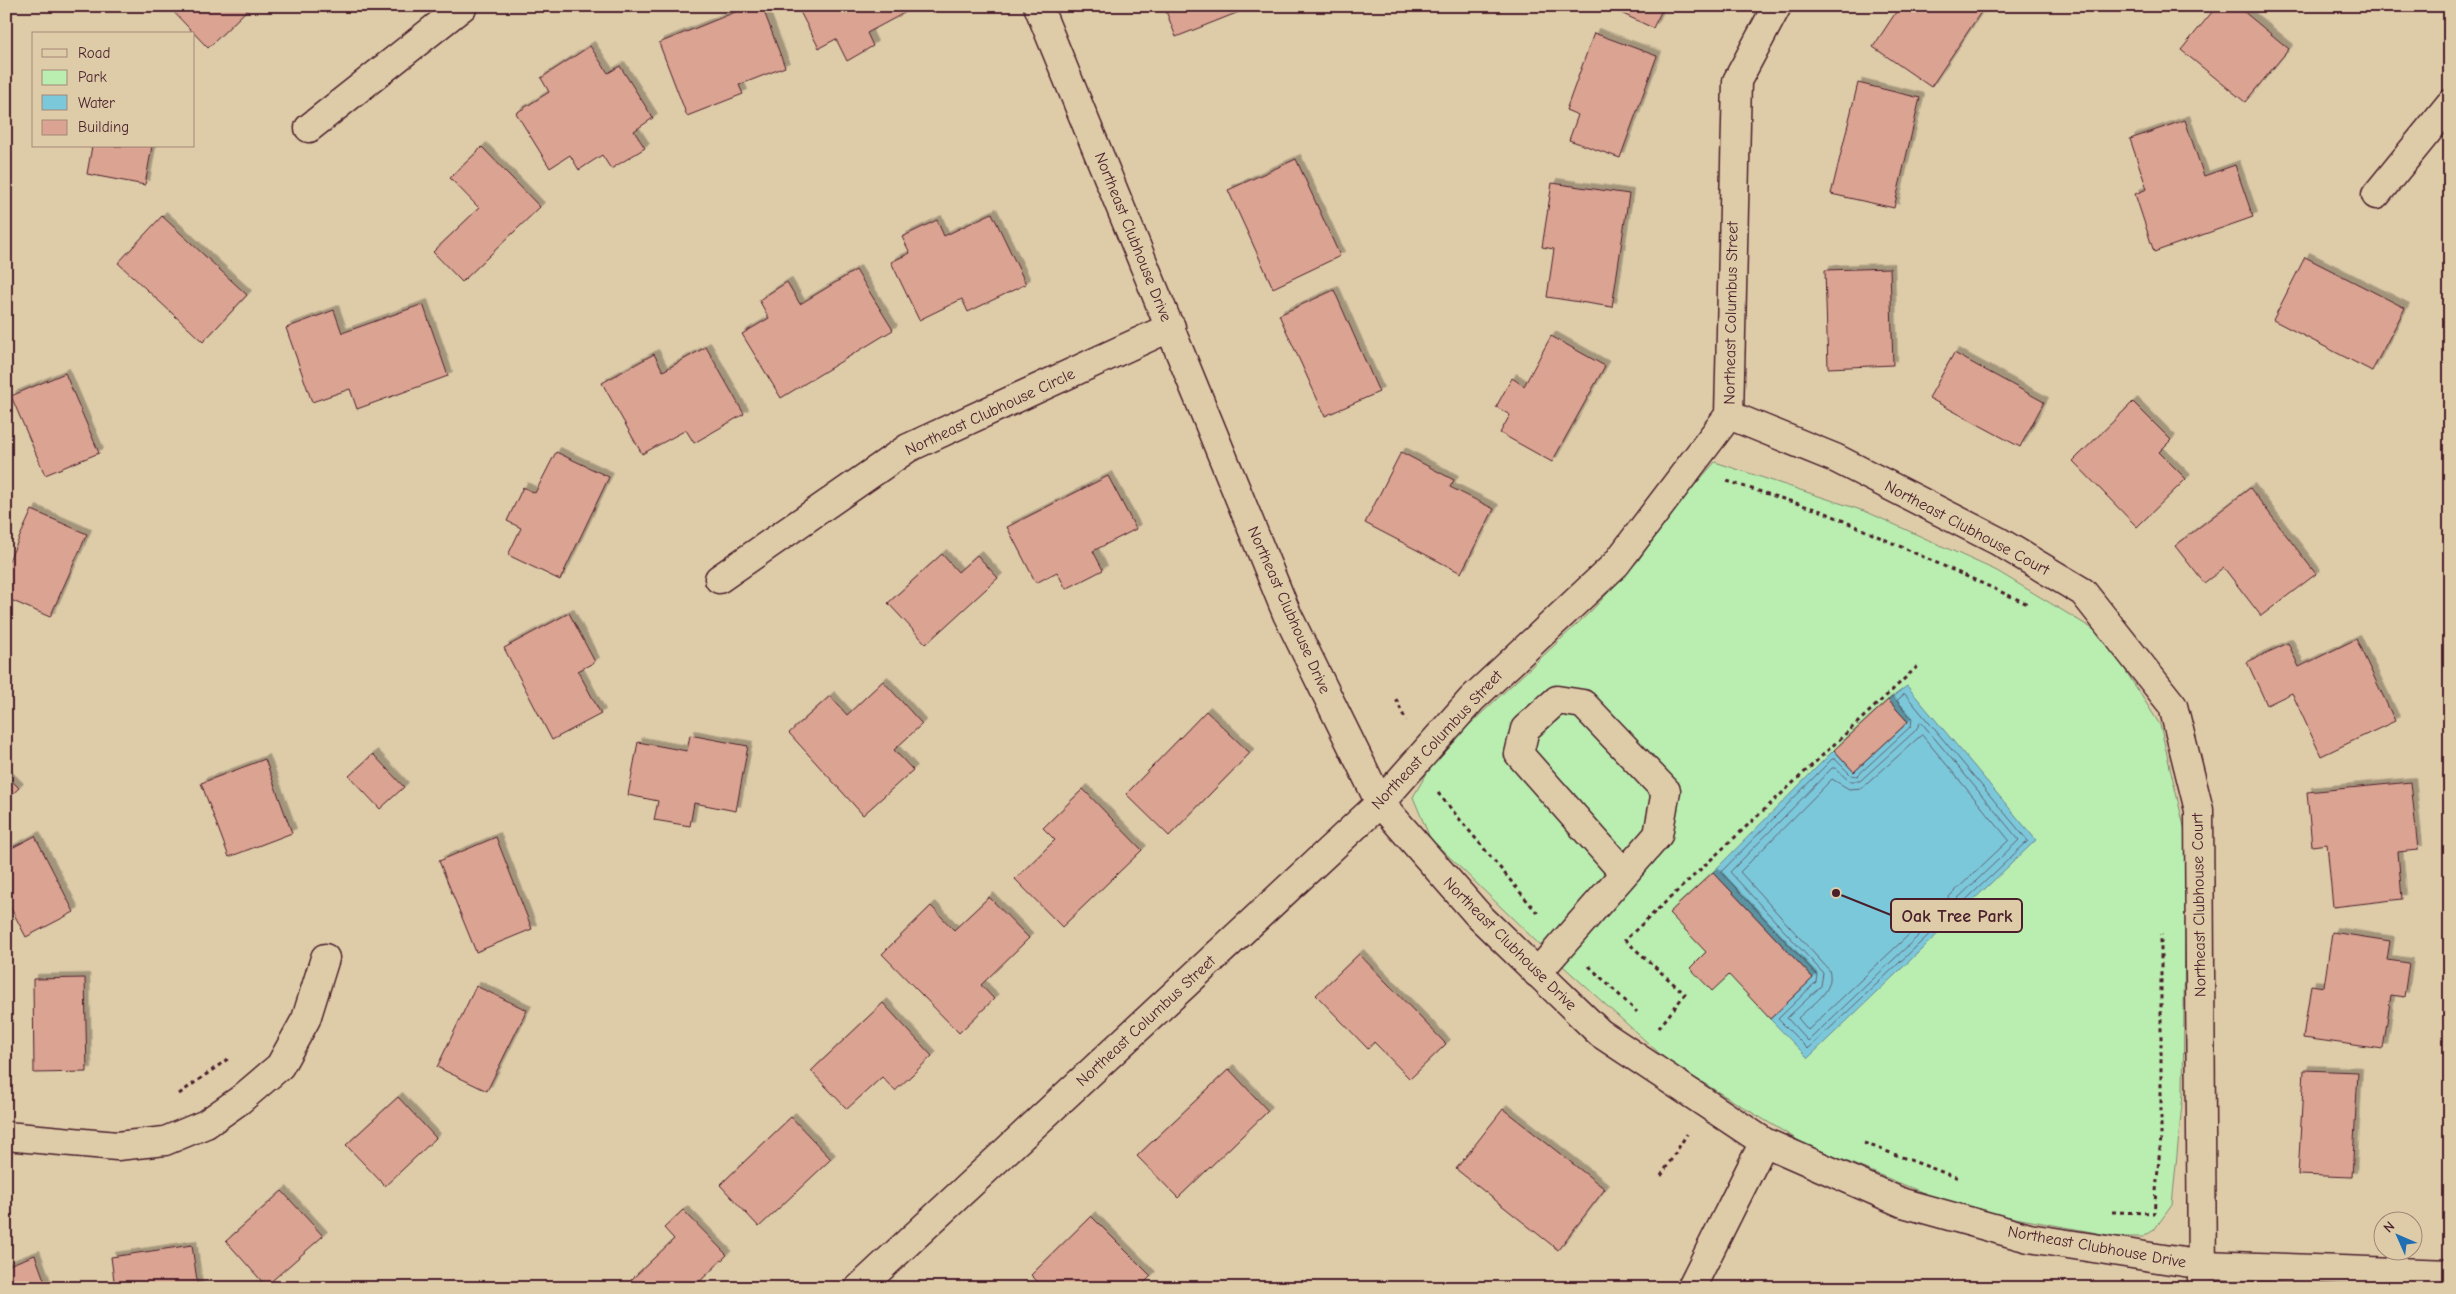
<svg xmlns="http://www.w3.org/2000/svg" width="2456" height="1294" font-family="'Comic Neue',sans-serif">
	<defs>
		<filter id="shadow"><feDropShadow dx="4.5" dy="-4.5" stdDeviation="0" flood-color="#0004"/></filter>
	</defs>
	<rect width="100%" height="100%" fill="#decca9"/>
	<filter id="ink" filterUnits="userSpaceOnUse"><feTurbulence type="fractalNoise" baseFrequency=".02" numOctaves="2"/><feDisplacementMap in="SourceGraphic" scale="10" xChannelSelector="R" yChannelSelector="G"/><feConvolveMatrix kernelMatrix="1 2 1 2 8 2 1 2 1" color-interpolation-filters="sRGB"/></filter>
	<g filter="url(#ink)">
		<path fill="#b9eeb0" stroke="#82866e" d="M1715 462 1867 512 1997 571 2103 635 2160 725 2186 835 2183 1094 2172 1205 2154 1230 2143 1237H2119L1961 1208 1806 1145 1670 1063 1542 947 1430 838 1413 797 1438 754 1591 611 1637 562 1681 501Z"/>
		<path fill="#7cc8db" stroke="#688495" d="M1907 686 2036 840 1808 1058 1770 1019 1813 978 1713 872 1834 750 1854 772 1908 722 1888 700Z"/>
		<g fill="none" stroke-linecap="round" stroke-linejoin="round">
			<g stroke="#5e6371" stroke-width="1">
				<path d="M1905 694 2028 841 1808 1049 1778 1019 1816 982 1817 975 1721 872 1832 759H1835L1851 775 1857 776 1911 726 1912 719 1897 701Z"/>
				<path d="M1921 722 2019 840 1808 1041 1787 1018 1821 986 1823 973 1730 872 1832 768H1835L1849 781H1860L1915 731Z"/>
				<path d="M1922 735 2009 840 1808 1030 1798 1018C1811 1005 1836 991 1829 970L1740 872 1832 779 1849 789 1862 788Z"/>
			</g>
		</g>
		<g fill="#daa392" stroke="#4a1f2b" filter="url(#shadow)">
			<path d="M168 6H251L208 48Z"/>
			<path d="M750 6H762L785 67 739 85 743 94 687 116 659 43Z"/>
			<path d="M797 6H906L908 11 867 33 873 46 847 61 836 39 819 48Z"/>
			<path d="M1164 6H1242L1244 10 1176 37Z"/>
			<path d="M1606 6H1664L1653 28Z"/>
			<path d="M1900 6H1910L1914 9 1916 6H1985L1931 87 1873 47Z"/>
			<path d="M2217 6H2237L2289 49 2245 102 2181 50Z"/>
			<path d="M1594 33 1657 56 1620 158 1569 140 1578 115 1566 110Z"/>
			<path d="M590 46 608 73 620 66 653 118 634 131 645 148 611 169 602 155 579 170 570 155 550 168 516 113 549 92 541 78Z"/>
			<path d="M1858 83 1920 98 1894 208 1831 194Z"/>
			<path d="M2185 120 2204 176 2235 165 2253 217 2154 252 2135 194 2147 189 2130 139Z"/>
			<path d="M92 146H152L145 185 87 174Z"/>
			<path d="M482 147 540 207 462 282 433 252 479 208 450 178Z"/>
			<path d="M1296 159 1340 256 1273 288 1228 190Z"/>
			<path d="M1552 183 1629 194 1612 307 1547 297 1554 249 1542 247Z"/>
			<path d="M992 213 1026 284 968 312 962 299 919 320 891 262 910 253 902 237 937 220 944 236Z"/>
			<path d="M162 216 247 295 203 342 118 263Z"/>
			<path d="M2305 257 2405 308 2372 371 2273 320Z"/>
			<path d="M1890 268 1893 365 1828 368 1825 270Z"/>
			<path d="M856 270 893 330 781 398 742 334 769 318 759 300 787 282 800 304Z"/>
			<path d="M1334 290 1379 392 1325 416 1279 315Z"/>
			<path d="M423 304 448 376 357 409 350 389 312 402 286 328 334 310 342 333Z"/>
			<path d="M1551 336 1605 366 1552 462 1500 433 1510 415 1496 407 1512 378 1524 386Z"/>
			<path d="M706 347 744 414 694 443 686 430 642 454 602 383 654 354 663 371Z"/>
			<path d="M1954 353 2044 402 2020 447 1929 398Z"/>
			<path d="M65 373 99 453 45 475 11 396Z"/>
			<path d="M2133 402 2171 440 2159 452 2186 479 2137 527 2073 461Z"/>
			<path d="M556 452 609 477 560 580 508 555 521 528 507 521 523 487 535 493Z"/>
			<path d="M1401 452 1454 480 1450 487 1494 509 1461 573 1365 523Z"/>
			<path d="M1108 476 1136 529 1093 551 1103 570 1066 589 1057 572 1036 583 1007 527Z"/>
			<path d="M2250 488 2316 574 2261 616 2224 568 2204 583 2175 546Z"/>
			<path d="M32 510 87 534 50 617 6 598V567Z"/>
			<path d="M942 554 958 572 977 555 998 578 926 644 888 603Z"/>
			<path d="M569 613 595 662 578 671 601 714 552 740 504 648Z"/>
			<path d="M2356 639 2395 721 2321 756 2292 693 2267 705 2247 662 2288 643 2299 667Z"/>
			<path d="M883 681 922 724 894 750 913 770 863 815 789 733 830 696 847 715Z"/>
			<path d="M1888 700 1908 722 1854 772 1834 750Z"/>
			<path d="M1206 711 1250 753 1169 836 1126 794Z"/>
			<path d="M690 735 748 746 736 811 694 803 690 826 654 820 658 801 628 795 638 742 687 751Z"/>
			<path d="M373 754 404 787 380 809 349 776Z"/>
			<path d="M265 759 292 833 229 857 201 783Z"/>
			<path d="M6 775 19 788 6 800Z"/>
			<path d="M2411 782 2418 850 2398 852 2402 899 2333 907 2327 844 2312 846 2307 792Z"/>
			<path d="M1083 789 1142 850 1062 927 1015 879 1055 840 1043 828Z"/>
			<path d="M35 836 74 912 26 937 6 899V851Z"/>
			<path d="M496 837 532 929 476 952 439 861Z"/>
			<path d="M1713 872 1813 978 1770 1019 1729 975 1712 991 1690 968 1706 952 1669 913Z"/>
			<path d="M989 897 1029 938 981 985 994 999 959 1033 882 954 931 906 954 930Z"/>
			<path d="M2332 932 2390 941 2387 960 2409 963 2404 997 2391 995 2383 1049 2303 1038 2311 985 2324 987Z"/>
			<path d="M1359 954 1446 1044 1410 1079 1374 1042 1368 1049 1316 995Z"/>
			<path d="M85 978 87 1072 34 1073 33 979Z"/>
			<path d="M476 986 527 1010 487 1091 437 1067Z"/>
			<path d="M883 1003 932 1056 895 1091 882 1077 847 1109 811 1071Z"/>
			<path d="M1229 1069 1268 1111 1178 1198 1137 1156Z"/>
			<path d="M2304 1070 2358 1072 2352 1177 2298 1175Z"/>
			<path d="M398 1097 436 1138 385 1186 346 1145Z"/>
			<path d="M1503 1109 1605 1189 1558 1250 1456 1169Z"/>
			<path d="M791 1117 831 1159 759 1227 720 1185Z"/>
			<path d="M282 1191 323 1236 266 1286 226 1241Z"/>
			<path d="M683 1210 727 1255 693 1288H639L631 1280 674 1239 664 1228Z"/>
			<path d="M1091 1216 1151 1276 1139 1288H1044L1031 1275Z"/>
			<path d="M192 1245 198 1288H115L111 1257Z"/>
			<path d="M35 1255 47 1288H6V1266Z"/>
		</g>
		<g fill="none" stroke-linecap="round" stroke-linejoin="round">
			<defs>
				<g id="minor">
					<path d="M1038 6 1287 614 1380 803 1480 917 1600 1033 1764 1142 1903 1203 2029 1238 2203 1265 2450 1274"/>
					<path d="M309 128 463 6"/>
					<path d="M2376 195 2450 104"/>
					<path d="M1729 415 1835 458 1998 541 2083 592 2173 706 2199 810 2202 1288"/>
					<path d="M719 579 908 448 1171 327"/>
					<path d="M1537 973 1658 835 1666 791 1583 704 1557 700 1525 729 1519 754 1624 873"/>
					<path d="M6 1136 117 1146 165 1141 206 1124 240 1100 280 1066 306 1019 325 958"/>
					<path d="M859 1288 1380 803 1472 699 1616 564 1729 415 1737 81 1777 6"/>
					<path d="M1691 1288 1764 1142"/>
				</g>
			</defs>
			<use href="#minor" stroke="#4a1f2b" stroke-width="31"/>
			<g stroke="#4a1f2b" stroke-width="3" stroke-dasharray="4 4" stroke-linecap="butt">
				<path d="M1727 481 1824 512 2030 605"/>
				<path d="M1396 699 1406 721"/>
				<path d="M1438 793 1539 915"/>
				<path d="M1589 966 1637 1012"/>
				<path d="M1659 1028 1685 994 1625 940 1918 666"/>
				<path d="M179 1094 229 1058"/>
				<path d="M1864 1143 1961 1179"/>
				<path d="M1661 1176 1687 1134"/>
				<path d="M2112 1212 2154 1213 2161 1137V934"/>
			</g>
			<use href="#minor" stroke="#decca9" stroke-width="28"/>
		</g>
	</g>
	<g text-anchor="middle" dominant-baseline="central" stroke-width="4" stroke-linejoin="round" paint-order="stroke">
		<g font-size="16" fill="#4a1f2b" stroke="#decca9">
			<text transform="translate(1133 237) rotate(68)">Northeast Clubhouse Drive</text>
			<text transform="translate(1731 313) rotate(-89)">Northeast Columbus Street</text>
			<text transform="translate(990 412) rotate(-25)">Northeast Clubhouse Circle</text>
			<text transform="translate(1967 528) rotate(28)">Northeast Clubhouse Court</text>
			<text transform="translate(1289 610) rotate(66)">Northeast Clubhouse Drive</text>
			<text transform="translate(1437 740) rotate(-47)">Northeast Columbus Street</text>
			<text transform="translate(2199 905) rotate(-91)">Northeast Clubhouse Court</text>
			<text transform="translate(1510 944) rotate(45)">Northeast Clubhouse Drive</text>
			<text transform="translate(1146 1021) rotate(-43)">Northeast Columbus Street</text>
			<text transform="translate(2097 1247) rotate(10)">Northeast Clubhouse Drive</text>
		</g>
	</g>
	<path fill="none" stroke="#4a1f2b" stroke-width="2" d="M1836 893L1891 915"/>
	<circle fill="#4a1f2b" stroke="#decca9" stroke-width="2" cx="1836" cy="893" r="5"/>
	<rect fill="#decca9" stroke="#4a1f2b" stroke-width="2" x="1891" y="899" width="131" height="33" rx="5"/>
	<g font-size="18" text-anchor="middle" font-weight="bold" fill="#4a1f2b">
		<text x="1957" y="922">Oak Tree Park</text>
	</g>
	<rect width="2456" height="1294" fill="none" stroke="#decca9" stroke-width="25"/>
	<rect x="12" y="12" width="2431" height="1269" fill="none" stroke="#4a1f2b" stroke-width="2" filter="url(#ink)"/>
	<rect x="32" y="32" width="162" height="115" fill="#decca9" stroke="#a38777"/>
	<rect x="42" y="49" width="25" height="8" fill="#decca9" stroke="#a38777"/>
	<text x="78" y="58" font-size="15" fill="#4a1f2b">Road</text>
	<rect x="42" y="70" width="25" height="15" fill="#b9eeb0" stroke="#a38777"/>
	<text x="78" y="82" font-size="15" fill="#4a1f2b">Park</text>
	<rect x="42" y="95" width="25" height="15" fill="#7cc8db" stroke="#a38777"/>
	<text x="78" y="108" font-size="15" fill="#4a1f2b">Water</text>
	<rect x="42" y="120" width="25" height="15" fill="#daa392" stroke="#a38777"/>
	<text x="78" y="132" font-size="15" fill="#4a1f2b">Building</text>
	<g transform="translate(2398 1236) rotate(315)"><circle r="24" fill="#decca9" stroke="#a38777"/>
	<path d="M0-4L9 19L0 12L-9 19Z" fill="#1f6fb2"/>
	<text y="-8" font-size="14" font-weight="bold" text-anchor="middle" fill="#4a1f2b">N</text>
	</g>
</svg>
